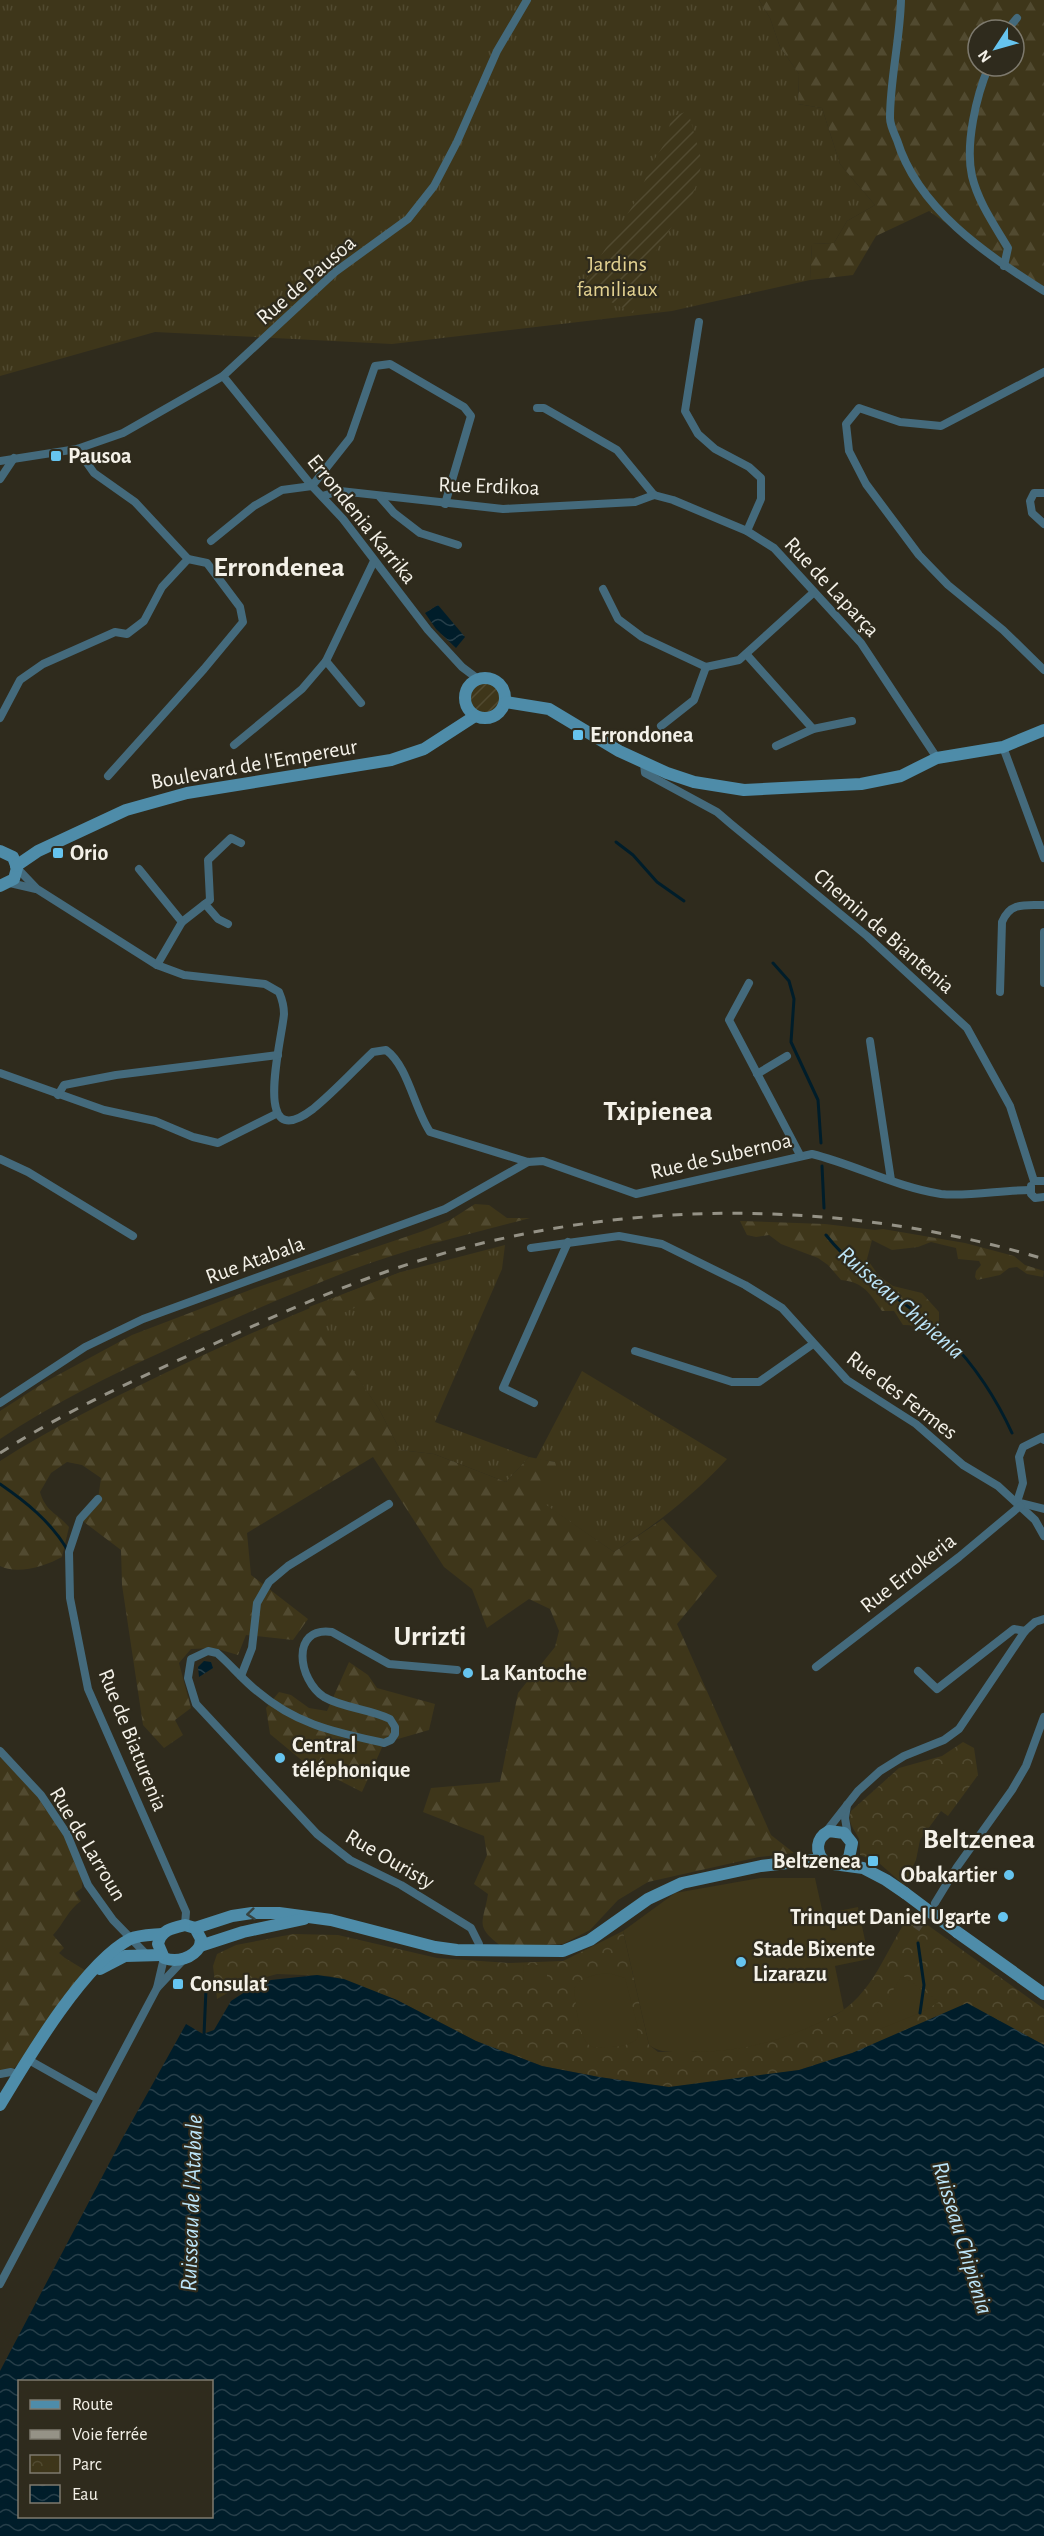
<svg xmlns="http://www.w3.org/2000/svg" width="1044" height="2536" font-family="'Alegreya Sans',sans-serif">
	<defs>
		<pattern id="grass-tufts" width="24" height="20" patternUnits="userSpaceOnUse" patternTransform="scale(1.5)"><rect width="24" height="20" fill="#3e361a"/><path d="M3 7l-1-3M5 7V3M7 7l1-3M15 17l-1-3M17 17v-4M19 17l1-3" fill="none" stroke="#514a30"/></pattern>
		<pattern id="forest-firs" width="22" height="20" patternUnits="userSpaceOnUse" patternTransform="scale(1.5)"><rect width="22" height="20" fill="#3e361a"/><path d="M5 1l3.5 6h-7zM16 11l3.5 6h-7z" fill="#514a30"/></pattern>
		<pattern id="park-crowns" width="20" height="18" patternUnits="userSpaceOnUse" patternTransform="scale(1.5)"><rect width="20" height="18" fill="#3e361a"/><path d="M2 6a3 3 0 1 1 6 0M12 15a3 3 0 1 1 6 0" fill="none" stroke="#514a30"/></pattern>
		<pattern id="garden-furrows" width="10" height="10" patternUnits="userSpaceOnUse" patternTransform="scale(1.5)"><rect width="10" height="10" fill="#3e361a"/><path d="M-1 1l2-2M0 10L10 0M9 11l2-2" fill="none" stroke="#514a30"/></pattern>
		<pattern id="water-waves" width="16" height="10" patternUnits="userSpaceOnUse" patternTransform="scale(1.5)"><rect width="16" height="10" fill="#001d2a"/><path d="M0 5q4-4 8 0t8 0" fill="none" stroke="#263e49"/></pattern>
	</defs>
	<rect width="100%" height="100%" fill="#2f2b1d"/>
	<g fill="url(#grass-tufts)">
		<path d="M0 0H759L770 18 780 47 799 74 798 104 822 108 840 164 875 205 847 221 834 243 812 244 810 280 672 311 392 344 155 332 0 376Z"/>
		<path d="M505 1245 502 1269 435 1422 529 1457 506 1482 434 1454 400 1450 379 1409 309 1307 401 1272Z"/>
		<path d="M582 1371 727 1459C693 1496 656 1524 614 1552L541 1502 555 1462 536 1459Z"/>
	</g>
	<g fill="url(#forest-firs)" fill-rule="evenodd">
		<path d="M759 0H1044V291L1004 265 929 211 876 236 853 275 810 280 812 244 834 243 847 221 875 205 840 164 822 108 798 104 799 74 780 47 770 18ZM978 30H1014V66H978Z"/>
		<path d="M475 1204 489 1205 507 1218H530C470 1234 409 1248 351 1270 288 1295 225 1322 164 1351 107 1377 52 1404 0 1439V1411L45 1382 132 1335 255 1288 423 1231 450 1220Z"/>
		<path d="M740 1221 825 1224 875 1230 883 1229 965 1243 1014 1256 1025 1265 1044 1271 1043 1277 1027 1274 1017 1267 1009 1268 1000 1275 977 1280 975 1277 976 1271 981 1265 979 1261 958 1259 956 1248 931 1242 918 1247 892 1250 872 1240 867 1259 879 1276 893 1286 922 1293 939 1312V1334C927 1332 916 1324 903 1325L894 1311H882C869 1293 864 1282 841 1280L828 1265 818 1258 781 1244 769 1235 756 1237 747 1235Z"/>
		<path d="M401 1272 403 1282 381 1296 321 1323 379 1409 400 1450 434 1454 506 1482 529 1457 555 1462 558 1473 542 1502 614 1552 663 1519 717 1576 677 1624 771 1835 794 1853 759 1857 648 1882 618 1900 590 1930 563 1944 502 1947C474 1925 483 1925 488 1894L474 1884 487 1855 484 1836 423 1812 431 1788 500 1782 518 1693 555 1647 559 1631 550 1609 529 1599 487 1628 472 1589 444 1567 373 1457 247 1533 251 1575 308 1619 293 1640 246 1635 238 1655 214 1648 191 1649 179 1663 191 1708 175 1720 183 1735 164 1748 143 1725 122 1585 121 1550 80 1519 98 1499 101 1478 82 1465 67 1462 51 1473 40 1492C46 1512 56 1512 69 1527L62 1557C46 1566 17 1575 0 1566V1461C53 1427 109 1400 165 1373 243 1336 321 1302 401 1272Z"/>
		<path d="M349 1662 368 1675 377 1688 435 1704 429 1730 384 1743 362 1792 305 1763 270 1734 266 1708 279 1692 291 1695 309 1708 327 1711Z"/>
		<path d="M0 1751C31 1784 86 1840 82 1888L75 1893 81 1901C68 1910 64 1923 53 1935L64 1948 59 1953 65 1958 88 1972 25 2057 13 2069 0 2072Z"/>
	</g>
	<g fill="url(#park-crowns)">
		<path d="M963 1742 974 1748 978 1775 948 1816 941 1811 920 1840 916 1860 904 1885 879 1863 860 1855C860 1850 860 1844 859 1839 854 1828 847 1824 851 1811L899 1768 942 1756Z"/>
		<path d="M911 1913 1044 2009V2045L1031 2038 852 2053 799 2070 716 2083 669 2087 599 2077 542 2066 476 2041 397 2000 330 1976 277 1974 245 1983 217 1999 213 1966 217 1954 236 1945 293 1934 338 1935 437 1958 509 1963 563 1961 623 1931 649 2045 658 2052H693L832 2017C874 1995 885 1950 911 1913Z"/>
	</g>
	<g fill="url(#garden-furrows)">
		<path d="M688 111 702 162 697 183 692 196 649 261 633 313 581 287 637 199 652 163 667 140 671 117Z"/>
		<circle cx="485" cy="698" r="20"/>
	</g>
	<g fill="#3e361a">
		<path d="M760 1878H815L823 1914 858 1907 869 1959 835 1966 844 2010C791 2039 745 2053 684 2052 670 2052 660 2053 649 2045L623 1931 675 1893Z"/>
		<path d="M523 1965H547V1982H524Z"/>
		<path d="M609 1973 625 1978 637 2024 638 2038C629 2046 619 2047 607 2047 603 2047 597 2048 593 2047 578 2043 576 2002 574 1989 579 1977 597 1974 609 1973Z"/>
		<path d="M902 1975 939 2002 920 2013 880 2029 871 2020 885 2004Z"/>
	</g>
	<g fill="url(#water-waves)" fill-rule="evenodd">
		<path d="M438 605 465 637 456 648 436 629 425 613Z"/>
		<path d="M204 1661 211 1662 213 1668 199 1677 198 1667Z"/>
		<path d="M317 1975 344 1979 397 2000 476 2041 542 2066 599 2077 669 2087 799 2070 852 2053 967 2003 1044 2045V2536H0V2371L122 2139 186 2024 203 2034 214 2030 231 2001 248 1990 271 1980ZM20 2382H212V2516H20Z"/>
	</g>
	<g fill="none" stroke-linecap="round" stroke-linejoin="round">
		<g stroke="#001d2a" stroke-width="3">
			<path d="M616 842 633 855 657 882 684 901"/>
			<path d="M773 963 789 981 794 999 791 1042 818 1100 821 1143"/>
			<path d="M822 1166 824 1208"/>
			<path d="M826 1235C860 1278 908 1302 948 1339 974 1364 997 1400 1012 1433"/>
			<path d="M0 1484C26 1502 50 1521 67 1549"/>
			<path d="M918 1943 924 1985 920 2013"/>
			<path d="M204 2035 206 1989"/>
		</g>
		<path stroke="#4d493b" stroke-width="8" stroke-dasharray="8 4" stroke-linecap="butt" d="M916 1929 931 1908"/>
		<g stroke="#446a7c" stroke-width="8">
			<path d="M901 0C900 40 890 79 890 118 890 125 894 133 897 140 918 209 986 254 1044 291"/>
			<path d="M1007 30 1017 18"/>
			<path d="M989 66C976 96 965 145 972 176 978 202 995 226 1008 248L1004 266"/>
			<path d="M699 322 685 411 698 434 715 449 749 467 761 478V499L747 531"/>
			<path d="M1044 372 941 426 900 422 859 408 846 424 849 451 866 484 919 555 948 585 1003 630 1044 670"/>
			<path d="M223 376 312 486 343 519 428 630 462 667 478 679"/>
			<path d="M537 408H544L617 450 654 495"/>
			<path d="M0 461 77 449 123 433 223 376 335 272 408 219 434 186 457 142 497 51 527 0"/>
			<path d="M0 479 14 458"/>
			<path d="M1044 493H1034L1030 501 1032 513 1044 524"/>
			<path d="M654 495 673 500 747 531 774 548 861 643 937 758"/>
			<path d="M322 496 340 491 503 509 635 502 654 495"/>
			<path d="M380 497 394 513 420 533 458 545"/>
			<path d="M211 541 254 506 282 490 312 486 350 438 375 366 390 364 464 407 471 416 445 504"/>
			<path d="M603 589 618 619 642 637 706 667 739 660 813 593"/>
			<path d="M747 655 813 729"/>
			<path d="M326 661 361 703"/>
			<path d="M0 718 20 680 43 664 115 632 127 634 144 621 162 587 188 559 135 502 94 473 77 449"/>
			<path d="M661 726 694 700 706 667"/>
			<path d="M234 745 302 689 326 661 374 561"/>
			<path d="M776 746 813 729 852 721"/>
			<path d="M1003 747 1044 858"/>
			<path d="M644 764 645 773 717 812 731 824 867 936 967 1028 1010 1106 1034 1181"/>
			<path d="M108 776 204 669 243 622 240 607 207 563 188 559"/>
			<path d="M17 868 37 889 157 965 184 975 265 984 279 992C282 999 284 1005 284 1014 282 1040 250 1157 313 1109 334 1092 353 1071 373 1052L386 1050C408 1066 414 1108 430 1132L528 1162 543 1161 636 1194 812 1154C856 1165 896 1187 941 1194 966 1197 1003 1190 1030 1190"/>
			<path d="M139 869 182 922 205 904"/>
			<path d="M10 883 36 889"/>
			<path d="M228 924 218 919 205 904 210 900 208 860 231 838 241 843"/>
			<path d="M1044 932V983"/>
			<path d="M157 965 182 922"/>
			<path d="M749 983 729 1020 800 1155"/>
			<path d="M1000 992 1002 922C1010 902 1025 905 1044 905"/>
			<path d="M870 1041 891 1180"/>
			<path d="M0 1073 104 1110 155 1121 193 1137 218 1143 276 1114"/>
			<path d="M757 1074 787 1056"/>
			<path d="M58 1095 64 1085 116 1075 278 1055"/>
			<path d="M0 1159 28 1172 133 1236"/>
			<path d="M1034 1181H1044"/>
			<path d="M1031 1186V1194L1035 1198 1044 1197"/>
			<path d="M531 1248 619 1236 662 1244 745 1285 782 1308 847 1380 916 1424 963 1465 998 1486 1035 1520 1044 1536"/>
			<path d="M635 1351 732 1382H759L813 1344"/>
			<path d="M0 1403 85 1347 143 1319 445 1209 528 1162"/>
			<path d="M534 1403 503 1388 568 1242"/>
			<path d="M1044 1440 1043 1437 1023 1447 1019 1457 1023 1483 1017 1502 1044 1509"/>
			<path d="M98 1499 80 1519 69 1552 70 1598 88 1689 186 1912 185 1925"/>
			<path d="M816 1667 959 1557 1020 1506"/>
			<path d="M457 1670 389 1664 332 1632C290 1626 298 1680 324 1697 343 1708 370 1709 390 1719L395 1727V1734L391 1740 384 1743C335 1732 297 1725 257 1691 243 1680 231 1665 217 1653L208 1651 191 1659 188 1678 196 1704 317 1834 350 1860 401 1885 471 1928 479 1944 480 1952"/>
			<path d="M918 1671 937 1689 1014 1629 1025 1631"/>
			<path d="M241 1676 252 1648 257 1603 269 1582 288 1566 389 1504"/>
			<path d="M0 1751 41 1795 67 1834 88 1885 113 1920 146 1954"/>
			<path d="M847 1805 845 1818 848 1836"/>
			<path d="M825 1833 858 1791 880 1771 904 1756 944 1740 959 1729 1025 1631 1035 1622 1044 1619"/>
			<path d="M935 1903 957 1867 1012 1790 1026 1766 1044 1717"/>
			<path d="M157 1988 185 1958"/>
			<path d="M27 2059 98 2099"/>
			<path d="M0 2074 11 2072 18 2074"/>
			<path d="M0 2284 157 1988 164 1958"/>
		</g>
		<g stroke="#4e8ca9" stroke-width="12">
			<circle cx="485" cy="698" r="20"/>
			<path d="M506 702 549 709 619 751 667 773 694 782 744 790 861 784 901 776 937 758 1003 747 1044 730"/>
			<path d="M0 851 13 857 17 868 14 879 0 886"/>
			<path d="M16 866 38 851 126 810 187 793 391 760 424 749 475 716"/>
			<path d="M841 1864 849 1858 852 1843 844 1833 829 1831C816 1838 814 1852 826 1863L863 1868 886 1880 905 1893"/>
			<path d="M185 1925 195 1928 201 1939 200 1946C193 1958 177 1963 164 1958L158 1944C161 1930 172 1928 185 1925Z"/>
			<path d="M195 1928 232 1916 252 1913H279L331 1920 435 1947 457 1950 563 1951 590 1940 648 1899 682 1883 761 1866 822 1859"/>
			<path d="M957 1932 1044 1994"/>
			<path d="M200 1946 243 1932 304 1919"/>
			<path d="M100 1969 125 1956 161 1955"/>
			<path d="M0 2105C27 2060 84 1963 130 1939 139 1935 152 1935 162 1934"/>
		</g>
		<path stroke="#959286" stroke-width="3" stroke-dasharray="10 10" stroke-linecap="butt" d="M0 1453C64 1412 132 1381 201 1350 282 1312 365 1275 452 1251 645 1198 852 1201 1044 1259"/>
		<path stroke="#4e8ca9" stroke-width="12" d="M905 1893 957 1932"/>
	</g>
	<defs><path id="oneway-chevron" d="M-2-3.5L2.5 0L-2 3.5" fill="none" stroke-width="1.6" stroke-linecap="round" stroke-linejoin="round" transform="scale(1.5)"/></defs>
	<use stroke="#374340" href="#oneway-chevron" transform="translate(251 1914) rotate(174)"/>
	<g fill="#66c4ef" stroke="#2f2b1d" stroke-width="2">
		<rect x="50" y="450" width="12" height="12" rx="3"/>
		<rect x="572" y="729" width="12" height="12" rx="3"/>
		<rect x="52" y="847" width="12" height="12" rx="3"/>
		<circle cx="468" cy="1673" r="6"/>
		<circle cx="280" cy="1758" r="6"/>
		<rect x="867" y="1855" width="12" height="12" rx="3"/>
		<circle cx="1009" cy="1875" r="6"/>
		<circle cx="1003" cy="1917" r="6"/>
		<circle cx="741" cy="1962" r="6"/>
		<rect x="172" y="1978" width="12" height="12" rx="3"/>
	</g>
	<g text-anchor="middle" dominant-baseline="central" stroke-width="4.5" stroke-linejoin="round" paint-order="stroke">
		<g font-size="22" fill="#e2d191" stroke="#2f2b1d">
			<text x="617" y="264">Jardins<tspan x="617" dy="25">familiaux</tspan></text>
		</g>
		<g font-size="22" fill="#f4f1e8" stroke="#2f2b1d">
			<text transform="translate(306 280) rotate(-41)">Rue de Pausoa</text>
			<text transform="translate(489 486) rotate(2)">Rue Erdikoa</text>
			<text transform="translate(362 519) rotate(51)">Errondenia Karrika</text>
			<text transform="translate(832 587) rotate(47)">Rue de Laparça</text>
			<text transform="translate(254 764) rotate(-10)">Boulevard de l'Empereur</text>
			<text transform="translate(884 931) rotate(41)">Chemin de Biantenia</text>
			<text transform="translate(721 1156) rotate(-13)">Rue de Subernoa</text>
			<text transform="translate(255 1260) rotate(-20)">Rue Atabala</text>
			<text transform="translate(902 1395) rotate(37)">Rue des Fermes</text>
			<text transform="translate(908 1573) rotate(-38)">Rue Errokeria</text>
			<text transform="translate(133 1740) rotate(68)">Rue de Biaturenia</text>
			<text transform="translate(88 1844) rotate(59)">Rue de Larroun</text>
			<text transform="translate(390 1859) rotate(30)">Rue Ouristy</text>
		</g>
		<g font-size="22" font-weight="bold" fill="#f4f1e8" stroke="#2f2b1d" text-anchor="start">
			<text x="68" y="456">Pausoa</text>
			<text x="590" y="735">Errondonea</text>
			<text x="70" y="853">Orio</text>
			<text x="480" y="1673">La Kantoche</text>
			<text x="292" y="1745">Central<tspan x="292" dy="25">téléphonique</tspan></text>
			<text x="861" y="1861" text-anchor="end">Beltzenea</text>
			<text x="997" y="1875" text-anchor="end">Obakartier</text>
			<text x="991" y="1917" text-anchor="end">Trinquet Daniel Ugarte</text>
			<text x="753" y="1949">Stade Bixente<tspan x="753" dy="25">Lizarazu</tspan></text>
			<text x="190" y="1984">Consulat</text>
		</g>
		<g font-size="24" font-style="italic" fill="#bce5f9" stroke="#2f2b1d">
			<text transform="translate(901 1303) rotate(41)">Ruisseau Chipienia</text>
			<text transform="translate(192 2203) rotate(-88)">Ruisseau de l'Atabale</text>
			<text transform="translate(962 2238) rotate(73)">Ruisseau Chipienia</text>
		</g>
		<g font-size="28" font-weight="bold" fill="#f4f1e8" stroke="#2f2b1d">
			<text x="279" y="568">Errondenea</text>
			<text x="658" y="1112">Txipienea</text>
			<text x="430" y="1637">Urrizti</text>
			<text x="979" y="1840">Beltzenea</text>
		</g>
	</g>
	<rect x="18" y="2380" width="195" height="138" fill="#2f2b1d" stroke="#7e7a6e" stroke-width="1.5"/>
	<rect x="30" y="2400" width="30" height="9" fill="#4e8ca9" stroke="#7e7a6e" stroke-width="1.5"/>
	<text x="72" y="2410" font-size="18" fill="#f4f1e8">Route</text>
	<rect x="30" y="2430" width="30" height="9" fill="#959286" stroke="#7e7a6e" stroke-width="1.5"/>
	<text x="72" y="2440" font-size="18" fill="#f4f1e8">Voie ferrée</text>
	<rect x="30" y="2455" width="30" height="18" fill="url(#park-crowns)" stroke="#7e7a6e" stroke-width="1.5"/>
	<text x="72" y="2470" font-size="18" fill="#f4f1e8">Parc</text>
	<rect x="30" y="2485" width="30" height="18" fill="url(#water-waves)" stroke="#7e7a6e" stroke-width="1.5"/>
	<text x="72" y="2500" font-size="18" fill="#f4f1e8">Eau</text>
	<g transform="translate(996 48) rotate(234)"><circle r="28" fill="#2f2b1d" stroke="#7e7a6e" stroke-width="1.5"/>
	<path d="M0-4.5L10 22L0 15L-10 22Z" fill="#66c4ef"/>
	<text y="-9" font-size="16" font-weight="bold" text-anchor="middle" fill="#f4f1e8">N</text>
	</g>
</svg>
